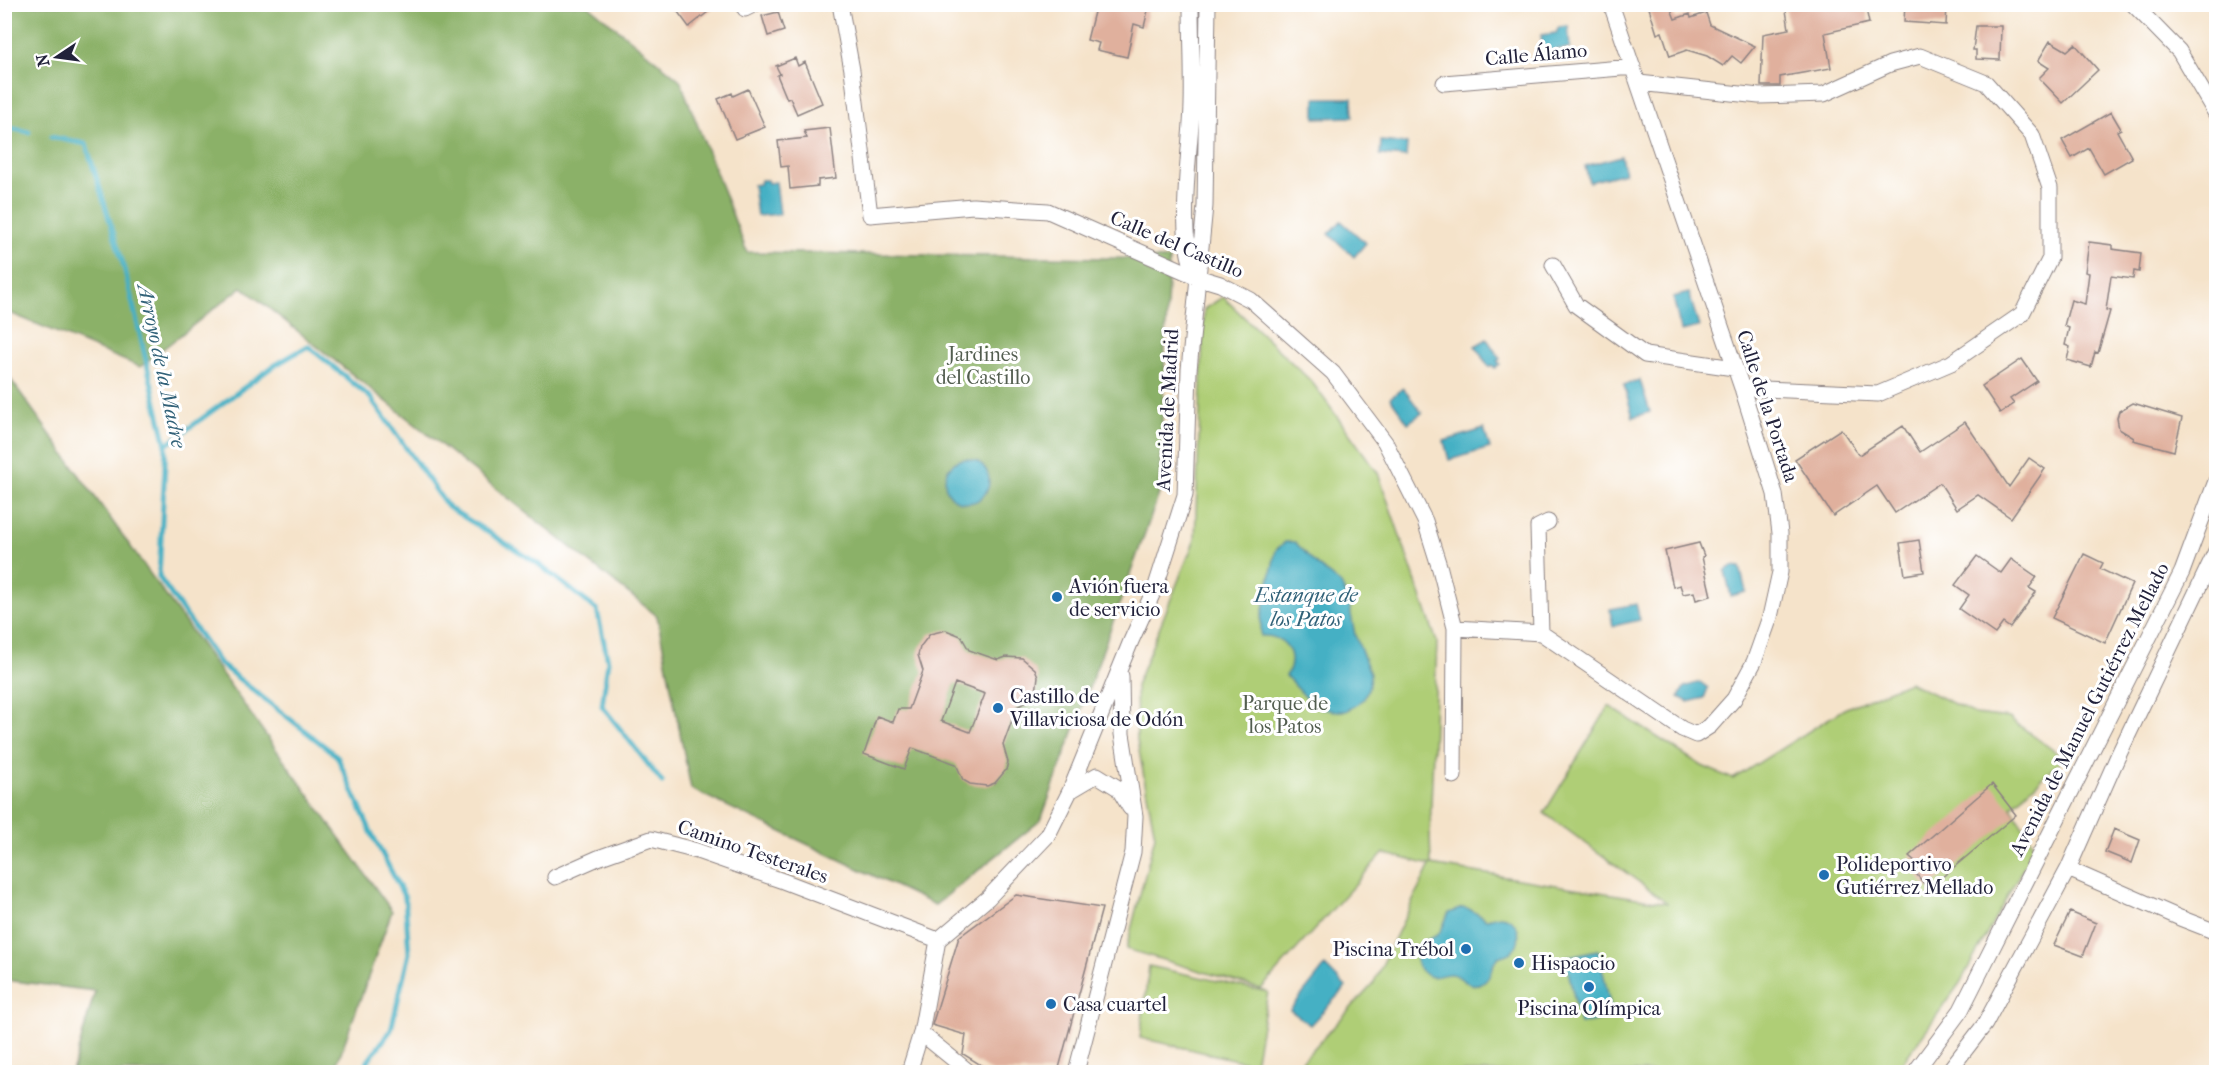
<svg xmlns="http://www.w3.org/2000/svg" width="2221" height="1077" font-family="'IM FELL French Canon',serif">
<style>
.green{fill:#afce76;stroke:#687858;stroke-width:1.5}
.forest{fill:#8bb167;stroke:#566a51;stroke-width:1.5}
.water{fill:#45b0c4;stroke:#346980;stroke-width:1.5}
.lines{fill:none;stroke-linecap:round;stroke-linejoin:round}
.stream{stroke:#45b0c4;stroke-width:5}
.building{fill:#e0b09d;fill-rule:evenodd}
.street-casing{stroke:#8c8282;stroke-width:17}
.street{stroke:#fff;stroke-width:15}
.poi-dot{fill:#1f6fb2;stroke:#fff;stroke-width:2}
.labels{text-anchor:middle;stroke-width:6;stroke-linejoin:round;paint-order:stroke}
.street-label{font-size:20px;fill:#22223b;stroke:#fff}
.park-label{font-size:20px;fill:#535e50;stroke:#fff}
.poi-label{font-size:20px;fill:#22223b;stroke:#fff;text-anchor:start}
.water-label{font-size:21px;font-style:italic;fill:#326279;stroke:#fff}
</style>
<rect width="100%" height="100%" fill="#fff"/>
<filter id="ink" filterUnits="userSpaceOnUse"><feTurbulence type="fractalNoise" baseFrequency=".0167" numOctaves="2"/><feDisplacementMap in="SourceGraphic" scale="12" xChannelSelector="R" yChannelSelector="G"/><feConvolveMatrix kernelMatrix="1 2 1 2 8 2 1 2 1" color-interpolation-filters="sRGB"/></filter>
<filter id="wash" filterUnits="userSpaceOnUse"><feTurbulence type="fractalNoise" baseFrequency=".008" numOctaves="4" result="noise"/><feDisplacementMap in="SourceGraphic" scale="24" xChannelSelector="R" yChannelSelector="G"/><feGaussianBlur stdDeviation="1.35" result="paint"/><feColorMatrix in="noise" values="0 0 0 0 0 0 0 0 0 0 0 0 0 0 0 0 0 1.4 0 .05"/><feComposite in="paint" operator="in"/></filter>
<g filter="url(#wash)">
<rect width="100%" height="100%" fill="#f5e3ca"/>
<path class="green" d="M 1223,297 L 1312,382 L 1378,473 L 1437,642 L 1430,833 L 1431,865 L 1668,903 L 1544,813 L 1609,706 L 1702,766 L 1733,779 L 1844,709 L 1909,682 L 1975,714 L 2009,718 L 2064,758 L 2011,807 L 2035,846 L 1960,983 L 1896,1072 L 1292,1072 L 1373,984 L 1430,865 L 1383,853 L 1261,989 L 1126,949 L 1155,836 L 1137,740 L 1136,686 L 1195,539 L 1204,309 Z
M 1149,966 L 1268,992 L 1255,1064 L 1140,1038 Z"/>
<path class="forest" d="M 4,5 L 588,5 L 680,80 L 747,252 L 1169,259 L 1159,494 L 1101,655 L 1041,820 L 935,905 L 691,789 L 657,616 L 242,287 L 140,367 L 5,311 Z
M 4,370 L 392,911 L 334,1072 L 72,1072 L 95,991 L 5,980 Z"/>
<path class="water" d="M 1568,26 L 1570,48 L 1543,51 L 1541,35 L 1556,33 L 1559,27 Z
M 1315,98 L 1352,98 L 1353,117 L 1315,118 Z
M 1381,141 L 1407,144 L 1406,157 L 1380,155 Z
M 1621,156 L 1625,173 L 1589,182 L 1585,166 Z
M 761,180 L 767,180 L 768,183 L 776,182 L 780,214 L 757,216 L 753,185 L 760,184 Z
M 1341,221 L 1366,243 L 1354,257 L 1329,234 Z
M 1689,293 L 1699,327 L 1681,331 L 1673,297 Z
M 1487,339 L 1500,359 L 1497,361 L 1500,365 L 1495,368 L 1492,365 L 1489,367 L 1475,346 Z
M 1640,380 L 1650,412 L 1633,417 L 1624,385 Z
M 1403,388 L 1422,413 L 1408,423 L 1390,398 Z
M 1484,429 L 1490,448 L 1449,460 L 1444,441 Z
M945 481a22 22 0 1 1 44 0a22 22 0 1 1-44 0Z
M 1285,542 L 1295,542 L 1317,565 L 1341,584 L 1348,599 L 1355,635 L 1370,673 L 1369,686 L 1364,698 L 1355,706 L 1346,711 L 1333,711 L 1314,706 L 1286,676 C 1299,656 1286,634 1261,636 L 1261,619 L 1276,550 Z
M 1732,566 L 1740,567 L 1746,592 L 1731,596 L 1725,571 Z
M 1636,604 L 1640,620 L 1613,626 L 1610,609 Z
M 1700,682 L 1708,688 L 1704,698 L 1688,702 L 1679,697 L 1684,687 Z
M 1462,908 L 1469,909 L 1486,919 C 1491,919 1495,916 1500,916 C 1519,917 1525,941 1511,952 C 1507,955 1502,955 1498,957 C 1490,966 1493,978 1481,983 C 1467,989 1463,976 1451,974 C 1443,973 1437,979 1429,976 C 1415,971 1410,950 1423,942 C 1428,938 1434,939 1439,933 C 1444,927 1445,919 1449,913 Z
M 1598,950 L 1613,1017 L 1580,1024 L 1565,957 Z
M 1325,966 L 1346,987 L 1310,1025 L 1290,1010 Z"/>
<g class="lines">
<path class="stream" d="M 4,127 L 29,132
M 51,137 L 86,144 L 124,267 L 166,445 L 159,577 L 220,664 L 337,756 L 371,832 L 405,898 L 409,953 L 391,1030 L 360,1072
M 166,445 L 272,367 L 308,346 L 370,397 L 448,507 L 537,563 L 597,610 L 608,661 L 602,706 L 662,782"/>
</g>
<g id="blocks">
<path class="building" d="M 672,4 L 718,4 L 689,27 Z
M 1096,4 L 1146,4 L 1144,9 L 1148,10 L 1144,27 L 1134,24 L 1127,57 L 1097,50 L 1099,43 L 1087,40 Z
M 1658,4 L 1669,4 L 1675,19 L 1690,14 L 1691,18 L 1706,13 L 1710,25 L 1755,46 L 1741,63 L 1732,56 L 1723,66 L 1707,56 L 1687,50 L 1670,56 L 1662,32 L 1657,34 L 1649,8 Z
M 1785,4 L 1810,4 L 1810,8 L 1833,4 L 1865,4 L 1869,23 L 1825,33 L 1831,68 L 1780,77 L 1780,86 L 1761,86 L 1763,34 L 1789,29 Z
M 1905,4 L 1947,4 L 1946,25 L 1904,22 Z
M 778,12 L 784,31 L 768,36 L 762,16 Z
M 1976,26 L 2001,26 L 2000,60 L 1976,59 L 1976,50 L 1973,50 Z
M 2050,41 L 2067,51 L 2075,44 L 2098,70 L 2063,103 L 2039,78 L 2049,68 L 2038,61 Z
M 795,58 L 798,66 L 805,62 L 822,103 L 797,114 L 790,98 L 787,99 L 777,75 L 780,74 L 776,66 Z
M 748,89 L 765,127 L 735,139 L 718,99 L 732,93 L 733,96 Z
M 2111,112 L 2121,129 L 2117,131 L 2132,158 L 2104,174 L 2089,148 L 2072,158 L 2062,140 Z
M 830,128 L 836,178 L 818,180 L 818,186 L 790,189 L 788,166 L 781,167 L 778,141 L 807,138 L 804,131 Z
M 2089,242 L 2112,245 L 2112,249 L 2141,253 L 2139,272 L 2134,271 L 2133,279 L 2111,276 L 2106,310 L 2110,311 L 2098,353 L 2095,352 L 2091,367 L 2067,360 L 2070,347 L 2065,345 L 2069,328 L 2064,326 L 2071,300 L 2085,304 L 2089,273 L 2085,272 Z
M 2022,359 L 2037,381 L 2010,399 L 2014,404 L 2000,413 L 1982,386 Z
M 2133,403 L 2182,418 L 2174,451 L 2133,440 L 2134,438 L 2119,429 L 2117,418 L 2119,411 Z
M 1965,422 L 2009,487 L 2029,458 L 2045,469 L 2011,518 L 1978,495 L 1957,509 L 1940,483 L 1895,513 L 1877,486 L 1833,516 L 1795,459 L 1841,429 L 1859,455 L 1903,426 L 1920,452 Z
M 1919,540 L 1924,572 L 1905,575 L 1900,543 Z
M 1699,543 L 1704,556 L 1702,557 L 1711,596 L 1696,600 L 1694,592 L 1683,594 L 1680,585 L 1673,587 L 1665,551 Z
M 2084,554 L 2103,563 L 2100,569 L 2132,584 L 2105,643 L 2052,618 Z
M 1977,556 L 2001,573 L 2011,559 L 2037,577 L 2029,588 L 2036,592 L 2010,628 L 2003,623 L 1995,634 L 1959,609 L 1969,595 L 1955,585 Z
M 946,630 L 961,636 L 969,650 L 998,660 L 1006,657 L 1022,658 L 1035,669 L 1038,676 L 1036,693 L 1031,699 L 1017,707 L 1003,745 L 1008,762 L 1006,770 L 995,783 L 987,786 L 970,784 L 963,780 L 956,764 L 912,748 L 904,769 L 864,754 L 877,716 L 893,722 L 898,709 L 909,709 L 923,671 L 918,655 L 920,647 L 930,634 ZM 955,683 L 985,694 L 970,732 L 941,721 Z
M 1992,784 L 2016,815 L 1928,889 L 1911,867 L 1916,862 L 1909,856 Z
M 2114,829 L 2140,840 L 2132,863 L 2105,852 Z
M 1016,895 L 1102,908 L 1058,1072 L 992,1072 L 963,1054 L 966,1035 L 932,1025 L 959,937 Z
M 2070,912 L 2096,923 L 2083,956 L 2054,945 Z"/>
</g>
</g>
<g filter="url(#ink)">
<use href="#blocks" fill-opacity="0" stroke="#8c8282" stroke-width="1.5"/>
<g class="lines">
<defs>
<path id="street" d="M 840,4 L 852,70 L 870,215 L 973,206 L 1048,211 L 1197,277 L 1220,284 L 1251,300 L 1333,373 L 1385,442 L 1425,521 L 1440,569 L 1455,628 L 1454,776
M 1191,4 C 1191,38 1193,72 1192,105 C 1191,150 1175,240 1197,277
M 2133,4 L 2179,51 L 2216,114
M 745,9 L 755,4
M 1444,83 L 1633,67
M 1639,83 L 1759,96 L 1824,94 L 1890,64 L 1920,56 L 1986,83 L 2032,135 L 2050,188 L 2050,258 L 2022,314 L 1951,363 L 1878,394 L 1742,388
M 1553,265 L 1576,305 L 1645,355 L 1734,368
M 1455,628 L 1541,633 L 1682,729 L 1696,735 L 1710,726 L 1734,699 L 1754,662 L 1770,617 L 1780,572 L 1780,533 L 1775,494 L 1742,388 L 1611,4
M 1541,633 L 1538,527 L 1548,522
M 1070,791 L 1097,775 L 1118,788 L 1130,808
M 2068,869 L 2180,918 L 2216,932
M 555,877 L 598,858 L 651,839 L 697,851 L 783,881 L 938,940
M 938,940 L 988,898 L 1048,835 L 1070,791 L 1131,641 L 1156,586 L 1185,495 L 1189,370 L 1205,206 L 1208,4
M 921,1033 L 969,1072
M 909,1072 L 921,1033 L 938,940
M 1076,1072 L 1133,852 L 1135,816 L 1122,734 L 1121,676
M 1915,1072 L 1961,1010 L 2182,572 L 2216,481
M 1948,1072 L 1985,1024 L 2068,869 L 2118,756 L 2216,551"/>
</defs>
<use href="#street" class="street-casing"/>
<use href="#street" class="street"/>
</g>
</g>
<g class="poi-dot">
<circle cx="1057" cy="597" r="6"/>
<circle cx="998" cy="708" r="6"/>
<circle cx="1824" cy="875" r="6"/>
<circle cx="1466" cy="949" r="6"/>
<circle cx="1519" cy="963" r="6"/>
<circle cx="1589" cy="987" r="6"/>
<circle cx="1051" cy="1004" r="6"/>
</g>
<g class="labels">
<g class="street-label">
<text transform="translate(1536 54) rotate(-5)" y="7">Calle Álamo</text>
<text transform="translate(1177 244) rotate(23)" y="7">Calle del Castillo</text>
<text transform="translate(1768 406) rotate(72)" y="7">Calle de la Portada</text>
<text transform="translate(1167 410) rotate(-87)" y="7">Avenida de Madrid</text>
<text transform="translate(2089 709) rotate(-63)" y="7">Avenida de Manuel Gutiérrez Mellado</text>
<text transform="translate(753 851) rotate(19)" y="7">Camino Testerales</text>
</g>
<g class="park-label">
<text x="983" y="361">Jardines<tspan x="983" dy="23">del Castillo</tspan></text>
<text x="1285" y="710">Parque de<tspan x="1285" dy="23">los Patos</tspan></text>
</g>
<g class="poi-label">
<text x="1069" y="593">Avión fuera<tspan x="1069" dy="23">de servicio</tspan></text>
<text x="1010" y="703">Castillo de<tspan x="1010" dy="23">Villaviciosa de Odón</tspan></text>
<text x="1836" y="871">Polideportivo<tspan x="1836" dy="23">Gutiérrez Mellado</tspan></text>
<text x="1454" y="956" text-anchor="end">Piscina Trébol</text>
<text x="1531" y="970">Hispaocio</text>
<text x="1063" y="1011">Casa cuartel</text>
<text x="1589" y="1015" text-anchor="middle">Piscina Olímpica</text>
</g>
<g class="water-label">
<text transform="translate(162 366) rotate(78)" y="7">Arroyo de la Madre</text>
<text x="1306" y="602">Estanque de<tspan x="1306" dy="24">los Patos</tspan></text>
</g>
</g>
<rect width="2221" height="1077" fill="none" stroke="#fff" stroke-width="24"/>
<g transform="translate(57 57) rotate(257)" stroke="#ffffff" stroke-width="4.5" paint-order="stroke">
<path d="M0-4.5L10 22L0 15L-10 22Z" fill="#22223b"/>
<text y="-9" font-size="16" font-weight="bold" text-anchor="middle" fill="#22223b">N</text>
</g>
</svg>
